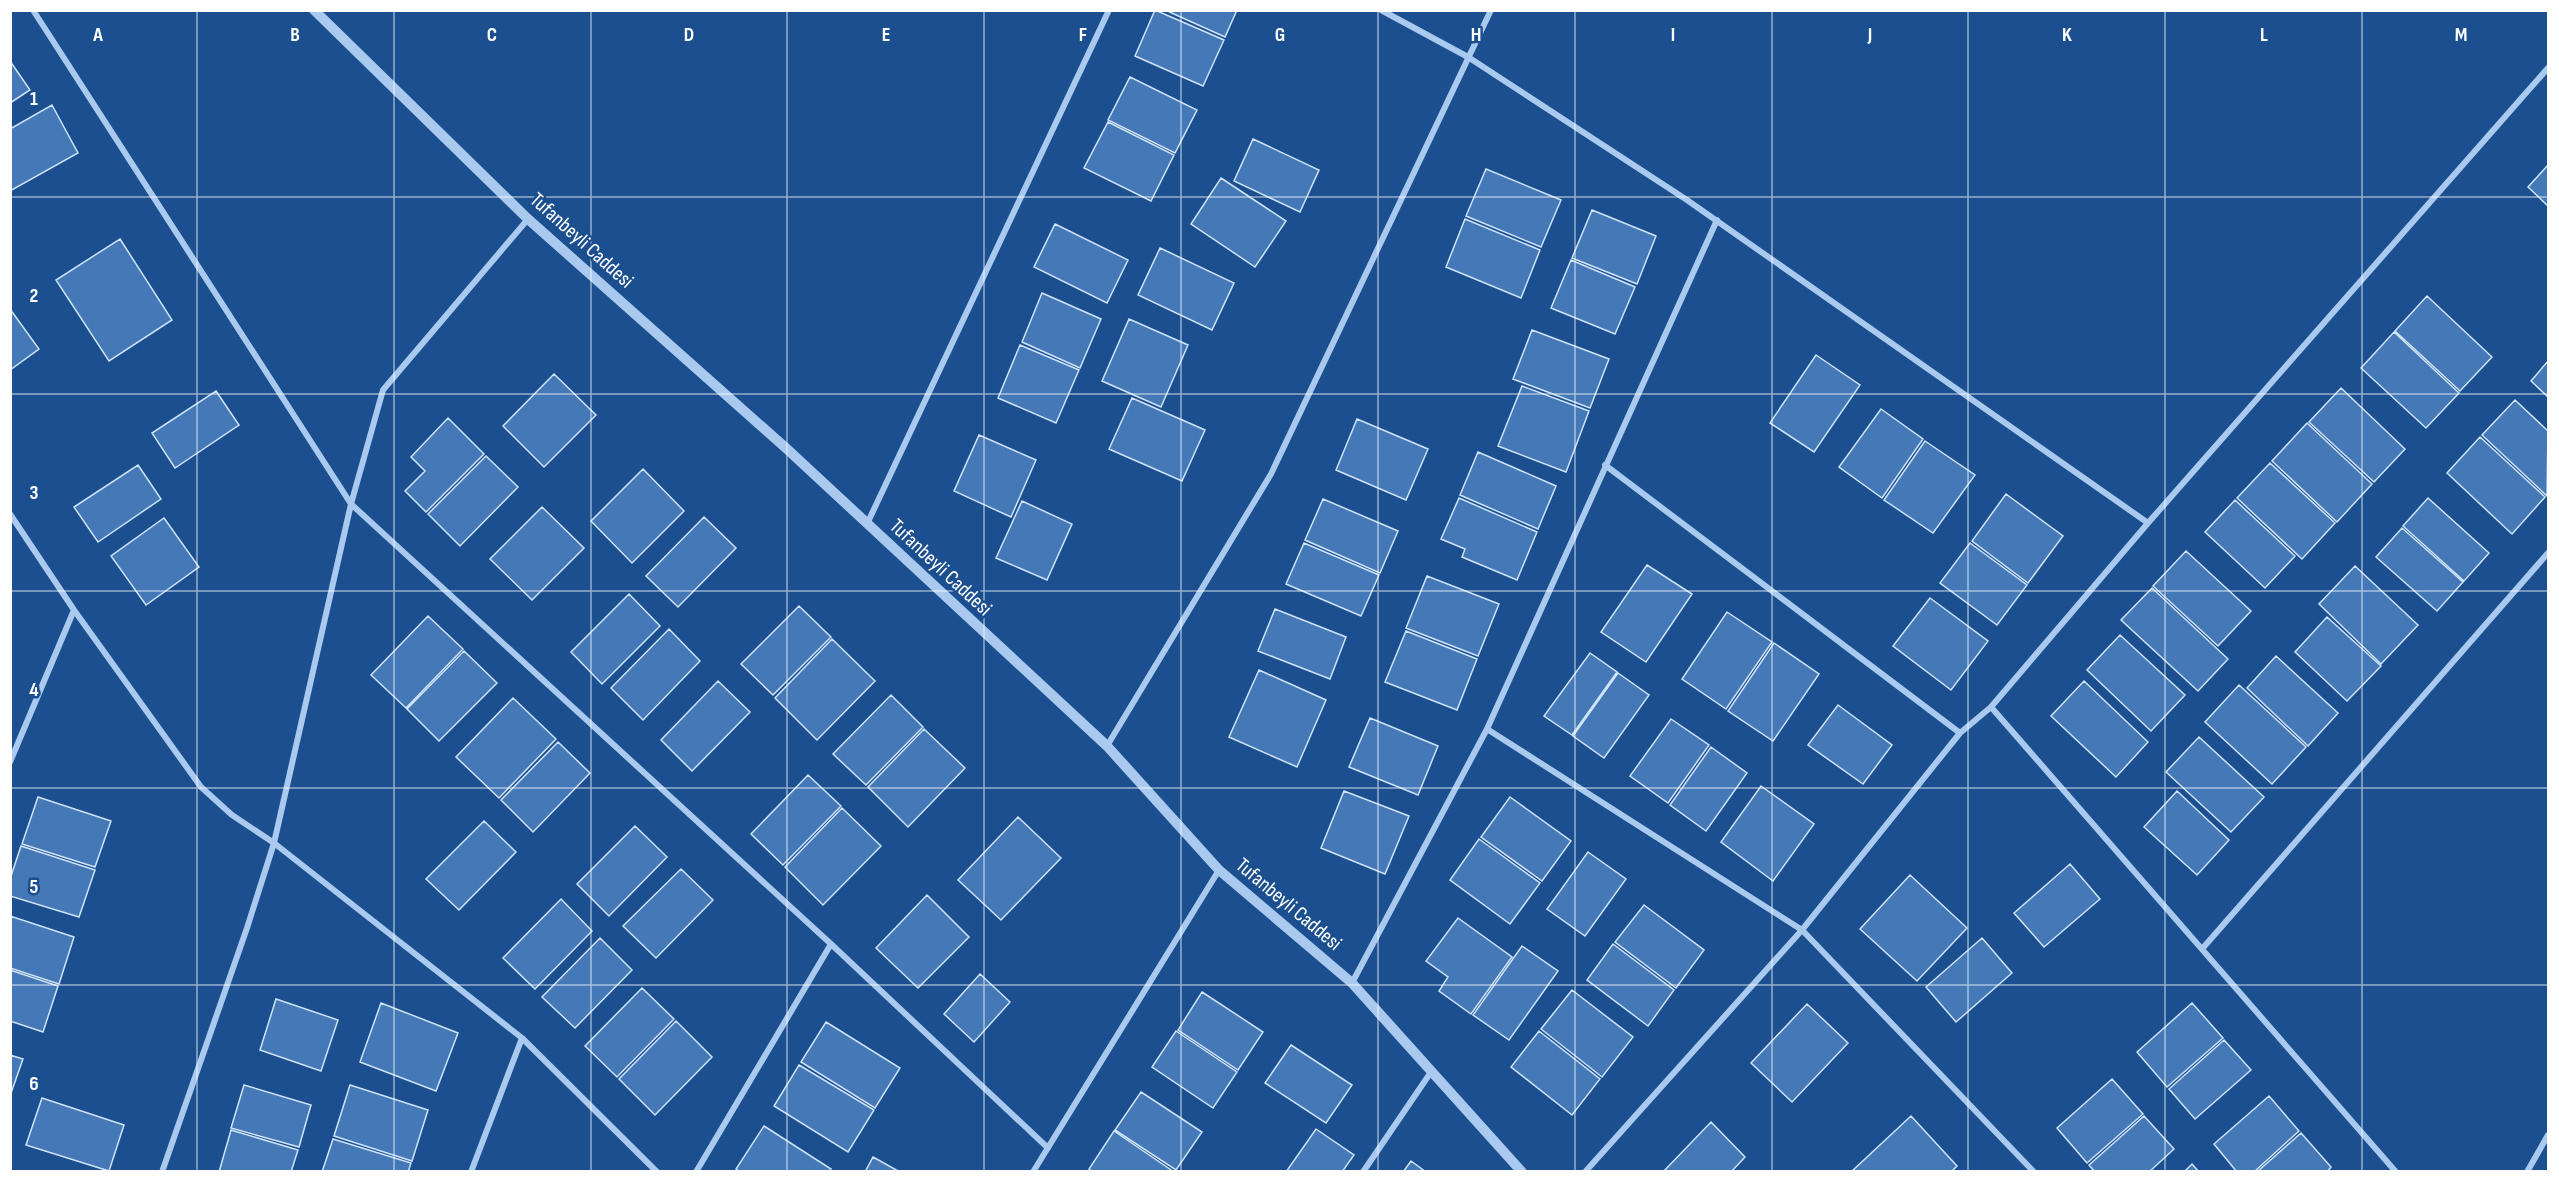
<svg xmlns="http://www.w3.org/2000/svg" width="2559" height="1182" font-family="'Sofia Sans Condensed',sans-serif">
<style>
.building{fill:#4478b7;stroke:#cfe3fa;stroke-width:1.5}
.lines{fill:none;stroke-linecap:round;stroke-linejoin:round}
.minor{stroke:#a9c9ee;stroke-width:6}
.tertiary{stroke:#a9c9ee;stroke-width:10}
.grid{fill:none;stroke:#fff;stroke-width:1.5;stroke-opacity:0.55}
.labels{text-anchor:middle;stroke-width:5;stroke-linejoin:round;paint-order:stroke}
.street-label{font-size:21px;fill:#fff;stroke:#1b4f8f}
.grid-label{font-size:20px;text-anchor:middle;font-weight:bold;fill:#fff;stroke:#1b4f8f;stroke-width:5;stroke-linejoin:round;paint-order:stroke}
</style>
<rect width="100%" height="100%" fill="#1b4f8f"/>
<path class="building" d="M 1155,10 L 1224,40 L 1203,86 L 1135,56 Z
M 1165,10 L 1237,10 L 1225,37 Z
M 10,61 L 30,90 L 10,103 Z
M 1130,77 L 1197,110 L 1175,153 L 1108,120 Z
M 52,105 L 78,153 L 10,191 L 10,129 Z
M 1108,122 L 1174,155 L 1151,201 L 1084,168 Z
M 1253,139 L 1319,170 L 1300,212 L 1234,181 Z
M 2548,165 L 2548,206 L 2528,187 Z
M 1486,169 L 1561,200 L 1541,247 L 1466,216 Z
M 1221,178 L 1286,221 L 1255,267 L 1191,224 Z
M 1592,210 L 1656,236 L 1637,284 L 1572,258 Z
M 1465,219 L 1540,250 L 1521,298 L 1446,267 Z
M 1055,224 L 1128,260 L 1107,303 L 1034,267 Z
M 120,239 L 172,320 L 109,361 L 56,280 Z
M 1160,248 L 1234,283 L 1212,330 L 1138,295 Z
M 1571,260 L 1635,287 L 1615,334 L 1551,308 Z
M 1042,293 L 1101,319 L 1080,368 L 1022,342 Z
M 2427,296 L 2492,357 L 2460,391 L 2395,331 Z
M 10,309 L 39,349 L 10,370 Z
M 1129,319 L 1188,345 L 1161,407 L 1102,381 Z
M 1532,330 L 1609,359 L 1590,408 L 1513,379 Z
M 2394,332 L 2459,393 L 2426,428 L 2361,368 Z
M 1020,345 L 1079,370 L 1056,423 L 998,398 Z
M 1816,355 L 1860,385 L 1814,452 L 1770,423 Z
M 2548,361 L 2548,397 L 2531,381 Z
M 554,374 L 596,415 L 544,467 L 503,426 Z
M 1522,386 L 1589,411 L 1566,472 L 1498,446 Z
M 2341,388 L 2405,449 L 2374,482 L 2309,422 Z
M 216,391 L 239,425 L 175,468 L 152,433 Z
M 1132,398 L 1205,430 L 1182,481 L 1109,449 Z
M 2515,400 L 2548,431 L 2547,496 L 2482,435 Z
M 1881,409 L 1923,439 L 1882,498 L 1839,467 Z
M 448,418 L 484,454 L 426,512 L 405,491 L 425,471 L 411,457 Z
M 1357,419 L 1428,449 L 1406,500 L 1336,470 Z
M 2307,423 L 2372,484 L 2337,522 L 2272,461 Z
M 979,435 L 1036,460 L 1011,517 L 954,491 Z
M 2480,437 L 2545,497 L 2512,534 L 2447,473 Z
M 1925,441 L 1975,475 L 1933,533 L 1884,500 Z
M 1478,452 L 1556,486 L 1538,529 L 1460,495 Z
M 486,456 L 518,487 L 460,546 L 428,514 Z
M 2270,463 L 2335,523 L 2302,559 L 2237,498 Z
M 138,465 L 161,499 L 98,542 L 74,507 Z
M 643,469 L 684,511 L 632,563 L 591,521 Z
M 2006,494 L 2063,536 L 2028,583 L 1972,541 Z
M 1459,498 L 1537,532 L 1517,580 L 1462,557 L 1465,549 L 1441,539 Z
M 2428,498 L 2489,553 L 2464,581 L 2403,526 Z
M 1323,499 L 1398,531 L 1380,573 L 1305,540 Z
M 2235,500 L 2295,556 L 2265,588 L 2205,532 Z
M 1022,501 L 1072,524 L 1047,580 L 996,558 Z
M 542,507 L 584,548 L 532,600 L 490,559 Z
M 704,517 L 736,548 L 678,607 L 646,576 Z
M 164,518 L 199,567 L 146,605 L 111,556 Z
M 2402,528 L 2463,582 L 2437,611 L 2376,557 Z
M 1304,543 L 1379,575 L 1361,616 L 1286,584 Z
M 1970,543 L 2027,585 L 1997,625 L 1940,583 Z
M 2186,551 L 2251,611 L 2218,646 L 2153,586 Z
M 1647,565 L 1692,594 L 1646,662 L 1601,632 Z
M 2355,566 L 2418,625 L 2381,664 L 2319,604 Z
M 1427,576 L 1499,604 L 1478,656 L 1406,628 Z
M 2152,588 L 2228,659 L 2198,691 L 2121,620 Z
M 629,594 L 660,626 L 602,684 L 571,652 Z
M 1930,598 L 1988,641 L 1951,690 L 1893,646 Z
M 799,606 L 831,637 L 773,695 L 741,664 Z
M 1275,609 L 1346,637 L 1330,679 L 1258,651 Z
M 1727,612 L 1772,642 L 1726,709 L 1682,679 Z
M 428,616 L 463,649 L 406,708 L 371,675 Z
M 2327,617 L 2381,666 L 2347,701 L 2295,652 Z
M 669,629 L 700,661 L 643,720 L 611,688 Z
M 1406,631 L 1477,659 L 1457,710 L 1385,682 Z
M 2120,635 L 2185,695 L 2151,731 L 2087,670 Z
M 832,639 L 875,681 L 817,740 L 775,698 Z
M 1774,643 L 1819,674 L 1773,741 L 1728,711 Z
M 464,651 L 497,683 L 439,741 L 407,709 Z
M 1590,653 L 1617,672 L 1572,735 L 1544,716 Z
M 2276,656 L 2338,713 L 2308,746 L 2247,688 Z
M 1259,670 L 1326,700 L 1297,767 L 1229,737 Z
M 1618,673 L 1649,695 L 1604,758 L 1573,736 Z
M 718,681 L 750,712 L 692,771 L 661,740 Z
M 2084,681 L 2148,742 L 2116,777 L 2051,716 Z
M 2239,685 L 2306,747 L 2272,784 L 2205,722 Z
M 891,695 L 923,727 L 866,785 L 833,754 Z
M 513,698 L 556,739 L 499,798 L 456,757 Z
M 1838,705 L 1892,745 L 1863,784 L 1808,745 Z
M 1370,718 L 1438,746 L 1418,795 L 1349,767 Z
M 1671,719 L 1709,745 L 1668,803 L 1630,776 Z
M 924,729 L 965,768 L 908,827 L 868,787 Z
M 2199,737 L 2264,797 L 2231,832 L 2166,772 Z
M 558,742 L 590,773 L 533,832 L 501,800 Z
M 1711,747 L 1747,773 L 1706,831 L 1670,805 Z
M 808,775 L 841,806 L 783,865 L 751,834 Z
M 1761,786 L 1814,824 L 1773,881 L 1721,842 Z
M 1344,791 L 1409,816 L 1385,874 L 1321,848 Z
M 2177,791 L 2229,840 L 2197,875 L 2144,827 Z
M 38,797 L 111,821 L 95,867 L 22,844 Z
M 1510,797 L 1571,841 L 1542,881 L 1481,837 Z
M 842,808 L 881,846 L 823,905 L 785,867 Z
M 1018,817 L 1061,858 L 1001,920 L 958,880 Z
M 484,821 L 516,852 L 459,910 L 426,879 Z
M 635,826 L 667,857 L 609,916 L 577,884 Z
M 1479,839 L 1540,883 L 1510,924 L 1450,880 Z
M 21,846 L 95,870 L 79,917 L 10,896 L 10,879 Z
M 1588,852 L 1626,879 L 1585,936 L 1547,909 Z
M 2070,864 L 2100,899 L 2044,947 L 2014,913 Z
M 681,869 L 713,900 L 656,958 L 623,926 Z
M 1910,875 L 1967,928 L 1917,981 L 1860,929 Z
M 927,895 L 969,937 L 918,988 L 876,948 Z
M 561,899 L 592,931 L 535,989 L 503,958 Z
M 1644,905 L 1704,950 L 1676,988 L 1615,942 Z
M 10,916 L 74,937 L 59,984 L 10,968 Z
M 1458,918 L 1512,957 L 1471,1014 L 1439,991 L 1448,977 L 1426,961 Z
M 600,938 L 632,970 L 575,1028 L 542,997 Z
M 1982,938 L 2012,973 L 1956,1022 L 1926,987 Z
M 1613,944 L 1674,990 L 1648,1026 L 1587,980 Z
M 1522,946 L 1558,971 L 1509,1040 L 1473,1015 Z
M 10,970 L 58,986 L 43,1032 L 10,1021 Z
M 980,974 L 1010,1002 L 974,1042 L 944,1014 Z
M 642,988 L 674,1019 L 617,1077 L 585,1046 Z
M 1572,990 L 1633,1037 L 1602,1077 L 1541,1029 Z
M 1202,992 L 1263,1032 L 1238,1070 L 1178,1030 Z
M 276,999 L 338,1020 L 321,1071 L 260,1050 Z
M 381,1003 L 458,1033 L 436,1091 L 360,1062 Z
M 2192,1003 L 2223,1038 L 2167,1087 L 2137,1052 Z
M 1807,1004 L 1848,1043 L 1792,1102 L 1751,1063 Z
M 676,1021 L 712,1057 L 655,1115 L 619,1079 Z
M 826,1022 L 900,1068 L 875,1108 L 801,1062 Z
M 1176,1031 L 1237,1072 L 1213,1108 L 1152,1067 Z
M 1539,1031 L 1600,1079 L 1572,1115 L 1511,1067 Z
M 2224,1040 L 2251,1070 L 2195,1119 L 2169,1089 Z
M 1291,1045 L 1352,1085 L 1326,1123 L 1265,1083 Z
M 10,1055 L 23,1059 L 10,1096 Z
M 799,1065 L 874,1110 L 848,1152 L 774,1106 Z
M 2112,1079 L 2143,1114 L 2087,1163 L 2057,1128 Z
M 244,1085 L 311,1105 L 299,1147 L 231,1128 Z
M 350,1085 L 428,1110 L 412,1161 L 334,1136 Z
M 1141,1092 L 1202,1132 L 1176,1170 L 1115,1130 Z
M 2269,1096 L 2299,1131 L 2254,1172 L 2237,1172 L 2214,1144 Z
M 42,1098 L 124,1125 L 109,1171 L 26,1145 Z
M 1911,1116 L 1957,1166 L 1951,1172 L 1851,1172 Z
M 2144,1116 L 2174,1149 L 2149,1172 L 2095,1172 L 2089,1165 Z
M 1711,1122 L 1745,1157 L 1731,1172 L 1663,1172 Z
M 764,1126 L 831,1169 L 829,1172 L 740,1172 L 736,1169 Z
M 1316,1129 L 1354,1155 L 1342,1172 L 1286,1172 Z
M 231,1130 L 298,1150 L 291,1172 L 219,1172 Z
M 1114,1131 L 1174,1172 L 1093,1172 L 1089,1169 Z
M 2301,1133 L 2331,1167 L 2327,1172 L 2257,1172 Z
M 333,1139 L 411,1163 L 408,1172 L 322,1172 Z
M 873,1157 L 900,1172 L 865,1172 Z
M 1411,1161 L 1426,1172 L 1403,1172 Z
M 2192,1164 L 2199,1172 L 2184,1172 Z"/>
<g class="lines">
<path class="minor" d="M 33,10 L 351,504 L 831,944 L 1048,1148
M 1381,10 L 1468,57 L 1687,200 L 2148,523
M 1605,465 L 1960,733
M 10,514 L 74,610 L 10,762
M 867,524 L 1109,10
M 74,610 L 201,787 L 232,815 L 274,843 L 522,1038 L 657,1172
M 1991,707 L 2396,1172
M 1487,729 L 1802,930 L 2034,1172
M 1107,746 L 1271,474 L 1491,10
M 2202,949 L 2548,553
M 1352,983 L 1487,729 L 1717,220
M 162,1172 L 247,928 L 274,843 L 351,504 L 383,390 L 528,219
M 471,1172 L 522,1038
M 696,1172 L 831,944
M 1033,1172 L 1219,870
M 1363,1172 L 1431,1072
M 1585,1172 L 1802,930 L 1960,733 L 1991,707 L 2148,523 L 2548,68
M 2527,1172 L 2548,1135"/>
<path class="tertiary" d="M 314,10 L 528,219 L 787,449 L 1107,746 L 1219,870 L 1352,983 L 1522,1172"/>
</g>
<path class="grid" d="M 197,10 L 197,1172M 394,10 L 394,1172M 591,10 L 591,1172M 787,10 L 787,1172M 984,10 L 984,1172M 1181,10 L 1181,1172M 1378,10 L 1378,1172M 1575,10 L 1575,1172M 1772,10 L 1772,1172M 1968,10 L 1968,1172M 2165,10 L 2165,1172M 2362,10 L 2362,1172M 10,197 L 2548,197M 10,394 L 2548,394M 10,591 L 2548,591M 10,788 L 2548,788M 10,985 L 2548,985"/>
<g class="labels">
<g class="street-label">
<text transform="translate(582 240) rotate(42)" y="7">Tufanbeyli Caddesi</text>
<text transform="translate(941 567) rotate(43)" y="7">Tufanbeyli Caddesi</text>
<text transform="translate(1289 904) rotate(40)" y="7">Tufanbeyli Caddesi</text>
</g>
</g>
<g class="grid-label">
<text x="98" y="41">A</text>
<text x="295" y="41">B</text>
<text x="492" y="41">C</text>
<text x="689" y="41">D</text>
<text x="886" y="41">E</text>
<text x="1083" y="41">F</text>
<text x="1280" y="41">G</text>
<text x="1476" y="41">H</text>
<text x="1673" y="41">I</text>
<text x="1870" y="41">J</text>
<text x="2067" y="41">K</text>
<text x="2264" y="41">L</text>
<text x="2461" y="41">M</text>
<text x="34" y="105">1</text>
<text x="34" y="302">2</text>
<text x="34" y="499">3</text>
<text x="34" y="696">4</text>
<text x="34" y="893">5</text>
<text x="34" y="1090">6</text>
</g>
<rect width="2559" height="1182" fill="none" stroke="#ffffff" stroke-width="24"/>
</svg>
